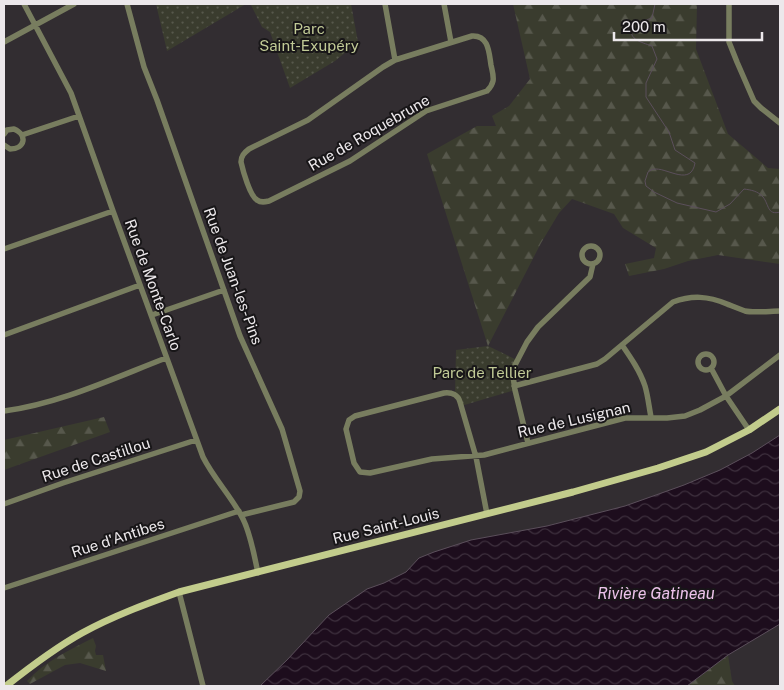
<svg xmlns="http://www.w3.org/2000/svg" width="784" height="690" font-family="'Public Sans',sans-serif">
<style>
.forest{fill:url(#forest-firs)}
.park{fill:url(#park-dots)}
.water{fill:url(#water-waves);stroke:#5b4f5b}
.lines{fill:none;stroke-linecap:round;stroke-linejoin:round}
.stream{stroke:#5b4f5b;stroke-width:1}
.minor{stroke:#787d5f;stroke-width:5.5}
.major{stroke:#c2cc8c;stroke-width:7}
.labels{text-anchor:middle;stroke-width:4;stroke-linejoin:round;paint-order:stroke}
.park-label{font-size:15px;fill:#c1ca96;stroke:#181618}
.street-label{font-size:15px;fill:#ece8eb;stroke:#181618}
.water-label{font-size:16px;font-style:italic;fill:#ecc2ea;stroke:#181618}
</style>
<defs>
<pattern id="forest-firs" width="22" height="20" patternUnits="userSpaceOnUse" patternTransform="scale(1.25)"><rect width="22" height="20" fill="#3a3c2e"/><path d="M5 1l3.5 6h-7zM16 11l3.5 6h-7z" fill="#57584c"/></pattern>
<pattern id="park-dots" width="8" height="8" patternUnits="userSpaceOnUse" patternTransform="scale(1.25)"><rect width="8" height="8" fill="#3a3c2e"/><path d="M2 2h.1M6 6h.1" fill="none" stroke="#57584c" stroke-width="1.8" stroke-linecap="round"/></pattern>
<pattern id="water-waves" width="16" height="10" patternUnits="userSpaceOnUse" patternTransform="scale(1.25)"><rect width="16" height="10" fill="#1d0d1d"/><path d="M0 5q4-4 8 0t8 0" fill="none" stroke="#3e303e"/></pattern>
</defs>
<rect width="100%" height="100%" fill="#322d31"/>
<path class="forest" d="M 513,4 L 697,4 L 696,49 L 728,134 L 768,168 L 780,169 L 780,264 L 718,255 L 688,261 L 664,269 L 629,276 L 625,264 L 654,258 L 656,248 L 623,228 L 614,214 L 572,199 L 559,213 L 541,243 L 488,346 L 427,154 L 477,126 L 496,126 L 492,116 L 509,106 L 530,79 Z
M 104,417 L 110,432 L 4,470 L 4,440 Z
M 93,638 L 96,646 L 95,651 L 96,655 L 103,655 L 106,671 L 80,663 L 65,665 L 30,684 L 27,681 C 44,662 71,649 93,638 Z
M 728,655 L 732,681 L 735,686 L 687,686 Z"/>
<path class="park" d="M 156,4 L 351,4 L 358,42 L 335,61 L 290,88 L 270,32 L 262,27 L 251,5 L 246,4 L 167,51 Z
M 488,346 L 517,360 L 515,365 L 515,390 L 461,406 L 455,395 L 456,350 Z"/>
<path class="water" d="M 780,435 L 780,624 L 728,655 L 687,686 L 260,686 L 287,660 L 329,615 L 367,589 L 384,583 L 406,572 L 419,558 L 434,552 L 471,540 L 547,526 L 625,506 L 684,485 L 720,470 L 752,453 Z"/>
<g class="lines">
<path class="stream" d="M 655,4 L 652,18 L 634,24 C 625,39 641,42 652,46 L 657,59 L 646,83 L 646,97 L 669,132 L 675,150 L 695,163 C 691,186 669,169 656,169 C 652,169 651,170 648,172 L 645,181 L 646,186 L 654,192 L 677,203 L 716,212 L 730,204 L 744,189 C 751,190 758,191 763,197 C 769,204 767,216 780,212"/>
<path class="minor" d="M 24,4 L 71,93 L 113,211 L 203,457 C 214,479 232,497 243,519 C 251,535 254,555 258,573
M 127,4 L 144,67 L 157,100 L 240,336 L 282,429 L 300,491 L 299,497 L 294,502 L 241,515
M 385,4 L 395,60
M 444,4 L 451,42
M 729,4 L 729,42 L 737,62 L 754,101 L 761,108 L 780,123
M 472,36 C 489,35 489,53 491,65 C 492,70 494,76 493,81 C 492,86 490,88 487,91 L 426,111 L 350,161 L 269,201 C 265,202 261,203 257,200 C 250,196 243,171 241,162 C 241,156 244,153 249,149 L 308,120 L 383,67 L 395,60 Z
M 4,42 L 74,4
M 4,134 L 7,130 L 14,129 C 28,135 25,149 10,149 L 4,145
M 22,135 L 79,116
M582 255a9 9 0 1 1 18 0a9 9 0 1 1-18 0Z
M 4,249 L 113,211
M 152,315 L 224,290
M 4,335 L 140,285
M 622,345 C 631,358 640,371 645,386 C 648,396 649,407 651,417
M698 362a8 8 0 1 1 16 0a8 8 0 1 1-16 0Z
M 711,368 L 726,396 L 749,430
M 514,386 L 597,364 L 605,359 L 673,302 C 692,295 708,296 727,304 C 732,306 739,309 745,311 C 754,313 771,311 780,311
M 4,411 C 59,404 114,378 166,358
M 528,443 L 515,390 L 513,376 L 515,365 L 527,342 L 538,327 L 590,277 L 593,264
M 4,504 L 63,483 L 196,440
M 487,514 L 476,457 L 460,402 C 458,395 452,392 444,393 L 355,416 L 349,420 L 346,429 L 354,463 L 360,472 L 370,473 L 432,459 L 484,455 L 625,418 L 667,418 L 685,416 L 700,410 L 726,396 L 780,355
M 4,588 L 239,511
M 179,592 L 203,686"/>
<path class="major" d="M 6,686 C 30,667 55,648 82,633 C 113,616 146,604 179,592 L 573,492 L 658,468 L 706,452 L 749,430 L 780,409"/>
</g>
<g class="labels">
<g class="park-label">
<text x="309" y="34">Parc<tspan x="309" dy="17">Saint-Exupéry</tspan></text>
<text x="482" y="378">Parc de Tellier</text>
</g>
<g class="street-label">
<text transform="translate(369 133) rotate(-30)" y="5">Rue de Roquebrune</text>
<text transform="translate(233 276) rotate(70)" y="5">Rue de Juan-les-Pins</text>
<text transform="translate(153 285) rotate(70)" y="5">Rue de Monte-Carlo</text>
<text transform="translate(574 420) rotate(-13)" y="5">Rue de Lusignan</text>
<text transform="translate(96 460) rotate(-18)" y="5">Rue de Castillou</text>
<text transform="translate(386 526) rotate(-14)" y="5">Rue Saint-Louis</text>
<text transform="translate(118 538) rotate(-18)" y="5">Rue d'Antibes</text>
</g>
<g class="water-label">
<text x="656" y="599">Rivière Gatineau</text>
</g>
</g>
<rect width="784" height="690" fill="none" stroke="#ece8eb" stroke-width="10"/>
<path d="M614 32v8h148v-8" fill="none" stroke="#ece8eb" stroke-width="2.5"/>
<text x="622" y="32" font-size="15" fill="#ece8eb" stroke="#181618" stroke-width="4" paint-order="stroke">200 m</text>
</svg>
